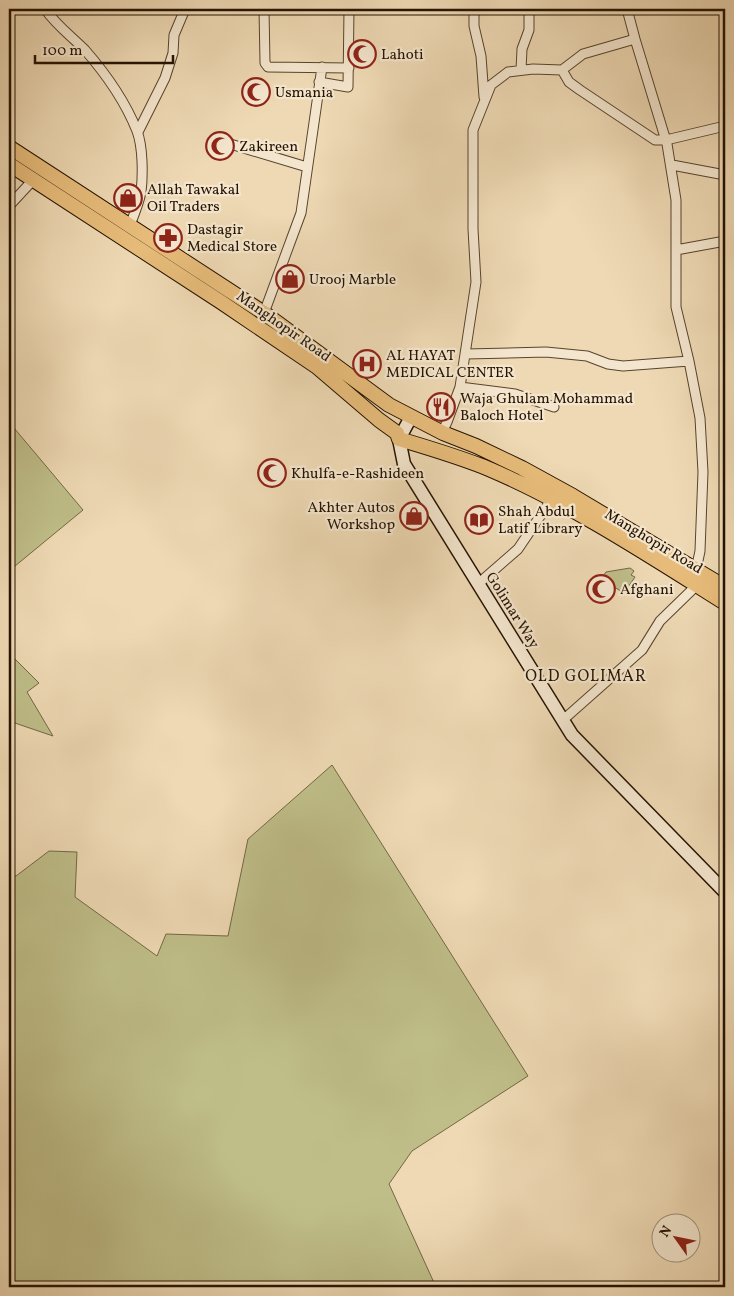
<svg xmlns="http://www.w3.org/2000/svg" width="734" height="1296" font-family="Vollkorn,serif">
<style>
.green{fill:#bfbe89;stroke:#726844}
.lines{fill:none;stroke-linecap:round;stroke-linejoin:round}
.minor-casing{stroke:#57442d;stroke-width:11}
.secondary-casing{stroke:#251300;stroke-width:15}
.primary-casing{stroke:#251300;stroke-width:16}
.minor{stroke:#f4e6ce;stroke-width:9}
.secondary{stroke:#f4e6ce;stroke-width:12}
.primary{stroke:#e7bc7a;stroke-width:14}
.labels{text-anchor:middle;stroke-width:4.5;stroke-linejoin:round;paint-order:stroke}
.poi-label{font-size:15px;fill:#251300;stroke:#f4e6ce;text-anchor:start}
.street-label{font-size:15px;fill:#251300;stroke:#f4e6ce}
.neighbourhood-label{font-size:16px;letter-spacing:1px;fill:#251300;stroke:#f4e6ce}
</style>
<rect width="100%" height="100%" fill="#eed9b4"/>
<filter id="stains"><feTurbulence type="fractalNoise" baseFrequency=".004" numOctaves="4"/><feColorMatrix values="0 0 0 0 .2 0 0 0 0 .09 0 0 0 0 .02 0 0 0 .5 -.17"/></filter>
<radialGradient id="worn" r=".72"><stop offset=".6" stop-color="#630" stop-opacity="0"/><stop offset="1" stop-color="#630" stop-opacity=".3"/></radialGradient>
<path class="green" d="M 9,422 L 83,510 L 9,571 Z
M 630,568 L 634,571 L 631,575 L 635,577 L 624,593 L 601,579 L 606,572 Z
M 9,653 L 39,683 L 27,692 L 53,736 L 9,721 Z
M 332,765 L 528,1076 L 412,1151 L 389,1184 L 436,1287 L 9,1287 L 9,877 L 16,876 L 49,851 L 77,852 L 75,897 L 157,956 L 166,934 L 228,936 L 248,839 Z"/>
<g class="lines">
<defs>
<path id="minor" d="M 45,9 C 56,25 71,36 85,50 C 106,74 125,101 137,131 C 143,147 143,175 141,192 C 139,203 134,215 130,225
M 264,9 L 265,63 L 268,67 L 349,68
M 474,9 L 474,26 L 481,56 L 484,97
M 627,9 L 635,39 L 667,144 L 676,200 L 676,307 L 689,361 L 700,418 L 703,472 L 700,551 L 696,570
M 521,70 L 522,49 L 529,30 L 529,9
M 562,70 L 583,54 L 635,39
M 319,82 L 348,87 L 349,9
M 138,132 L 165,78 L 173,53 L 174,35 L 185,9
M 227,143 L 307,167
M 672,165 L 725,175
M 9,206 L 33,180
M 676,250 L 725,241
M 264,313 L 301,213 L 322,67
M 466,354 L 546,352 L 587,356 L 608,364 L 623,366 L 689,361
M 460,387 L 515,394 L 554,407
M 442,433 L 447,422 L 460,387 L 476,282 L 473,229 L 473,130 L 491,85 L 508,72 L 533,69 L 562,70 L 569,82 L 580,90 L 655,140 L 666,140 L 725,126
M 478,584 L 518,549 L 551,500
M 563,720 L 642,650 L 660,621 L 697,585"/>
<path id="secondary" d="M 411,417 L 399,439 L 404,464 L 572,735 L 725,892"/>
<path id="primary" d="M 9,147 L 264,313 L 389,405 L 443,433 L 476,446 L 522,468 L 573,496 L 725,587
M 9,164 L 221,302 L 317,367 L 379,420 L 397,433 L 399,439 C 429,448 460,457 489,469 C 571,504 650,556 725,603"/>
</defs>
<use href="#minor" class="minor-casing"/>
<use href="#secondary" class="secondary-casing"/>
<use href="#primary" class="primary-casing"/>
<use href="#minor" class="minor"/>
<use href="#secondary" class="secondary"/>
<use href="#primary" class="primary"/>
</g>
<defs>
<symbol id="mosque-ring" viewBox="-11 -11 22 22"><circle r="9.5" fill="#f4e6ce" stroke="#8f2418" stroke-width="1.5"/><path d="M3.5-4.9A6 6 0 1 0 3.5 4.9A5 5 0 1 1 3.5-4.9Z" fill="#8f2418"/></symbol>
<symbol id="shop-ring" viewBox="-11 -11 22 22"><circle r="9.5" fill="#f4e6ce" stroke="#8f2418" stroke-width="1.5"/><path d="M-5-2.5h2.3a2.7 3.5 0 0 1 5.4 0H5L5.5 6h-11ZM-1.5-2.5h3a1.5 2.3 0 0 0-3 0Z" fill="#8f2418"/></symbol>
<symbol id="pharmacy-ring" viewBox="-11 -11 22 22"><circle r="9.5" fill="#f4e6ce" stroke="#8f2418" stroke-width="1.5"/><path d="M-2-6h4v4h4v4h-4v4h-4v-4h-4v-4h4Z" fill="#8f2418"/></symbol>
<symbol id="hospital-ring" viewBox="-11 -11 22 22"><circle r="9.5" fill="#f4e6ce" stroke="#8f2418" stroke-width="1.5"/><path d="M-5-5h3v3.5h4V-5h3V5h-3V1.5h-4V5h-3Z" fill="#8f2418"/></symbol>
<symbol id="restaurant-ring" viewBox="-11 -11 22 22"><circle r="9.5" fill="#f4e6ce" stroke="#8f2418" stroke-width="1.5"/><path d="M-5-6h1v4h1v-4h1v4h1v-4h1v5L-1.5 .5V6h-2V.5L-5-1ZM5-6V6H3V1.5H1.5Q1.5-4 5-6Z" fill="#8f2418"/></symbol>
<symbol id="library-ring" viewBox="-11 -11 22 22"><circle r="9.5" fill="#f4e6ce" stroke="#8f2418" stroke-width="1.5"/><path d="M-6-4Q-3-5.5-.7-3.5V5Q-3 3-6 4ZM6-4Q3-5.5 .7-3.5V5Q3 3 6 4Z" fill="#8f2418"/></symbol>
</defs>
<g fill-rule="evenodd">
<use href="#mosque-ring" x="346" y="38" width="32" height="32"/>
<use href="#mosque-ring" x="240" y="76" width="32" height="32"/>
<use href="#mosque-ring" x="204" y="130" width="32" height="32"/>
<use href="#shop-ring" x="112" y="182" width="32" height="32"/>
<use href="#pharmacy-ring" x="152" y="222" width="32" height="32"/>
<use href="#shop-ring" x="274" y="263" width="32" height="32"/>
<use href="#hospital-ring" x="351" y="348" width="32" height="32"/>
<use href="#restaurant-ring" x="425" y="391" width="32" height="32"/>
<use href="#mosque-ring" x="256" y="457" width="32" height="32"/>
<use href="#shop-ring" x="398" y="500" width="32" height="32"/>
<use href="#library-ring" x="463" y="504" width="32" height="32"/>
<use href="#mosque-ring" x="585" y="573" width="32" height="32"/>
</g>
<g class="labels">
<g class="poi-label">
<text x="381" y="59">Lahoti</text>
<text x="275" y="97">Usmania</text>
<text x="239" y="151">Zakireen</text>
<text x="147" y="194">Allah Tawakal<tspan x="147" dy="17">Oil Traders</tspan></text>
<text x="187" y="234">Dastagir<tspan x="187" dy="17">Medical Store</tspan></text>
<text x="309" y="284">Urooj Marble</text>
<text x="386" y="360">AL HAYAT<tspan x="386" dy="17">MEDICAL CENTER</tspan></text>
<text x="460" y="403">Waja Ghulam Mohammad<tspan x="460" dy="17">Baloch Hotel</tspan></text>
<text x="291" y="478">Khulfa-e-Rashideen</text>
<text x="395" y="512" text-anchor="end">Akhter Autos<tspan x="395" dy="17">Workshop</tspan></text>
<text x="498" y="516">Shah Abdul<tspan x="498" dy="17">Latif Library</tspan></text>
<text x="620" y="594">Afghani</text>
</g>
<g class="street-label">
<text transform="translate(284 326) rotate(35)" y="5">Manghopir Road</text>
<text transform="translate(654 541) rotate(31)" y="5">Manghopir Road</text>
<text transform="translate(513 610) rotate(58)" y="5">Golimar Way</text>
</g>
<g class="neighbourhood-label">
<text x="586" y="681">OLD GOLIMAR</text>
</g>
</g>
<rect width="734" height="1296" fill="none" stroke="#eed9b4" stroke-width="30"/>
<rect x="10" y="10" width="714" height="1276" fill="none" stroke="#251300" stroke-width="2.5"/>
<rect x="15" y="15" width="704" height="1266" fill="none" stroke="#251300"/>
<g transform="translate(676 1238) rotate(303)"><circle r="24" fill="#f4e6ce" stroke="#a1927c"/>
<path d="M0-4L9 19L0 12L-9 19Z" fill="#8f2418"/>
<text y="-8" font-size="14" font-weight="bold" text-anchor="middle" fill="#251300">N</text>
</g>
<path d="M35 55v8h138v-8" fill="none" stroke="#251300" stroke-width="2.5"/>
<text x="42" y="55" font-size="15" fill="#251300" stroke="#f4e6ce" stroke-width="4" paint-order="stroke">100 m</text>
<rect width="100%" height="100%" filter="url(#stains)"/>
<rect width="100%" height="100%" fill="url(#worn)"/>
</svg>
